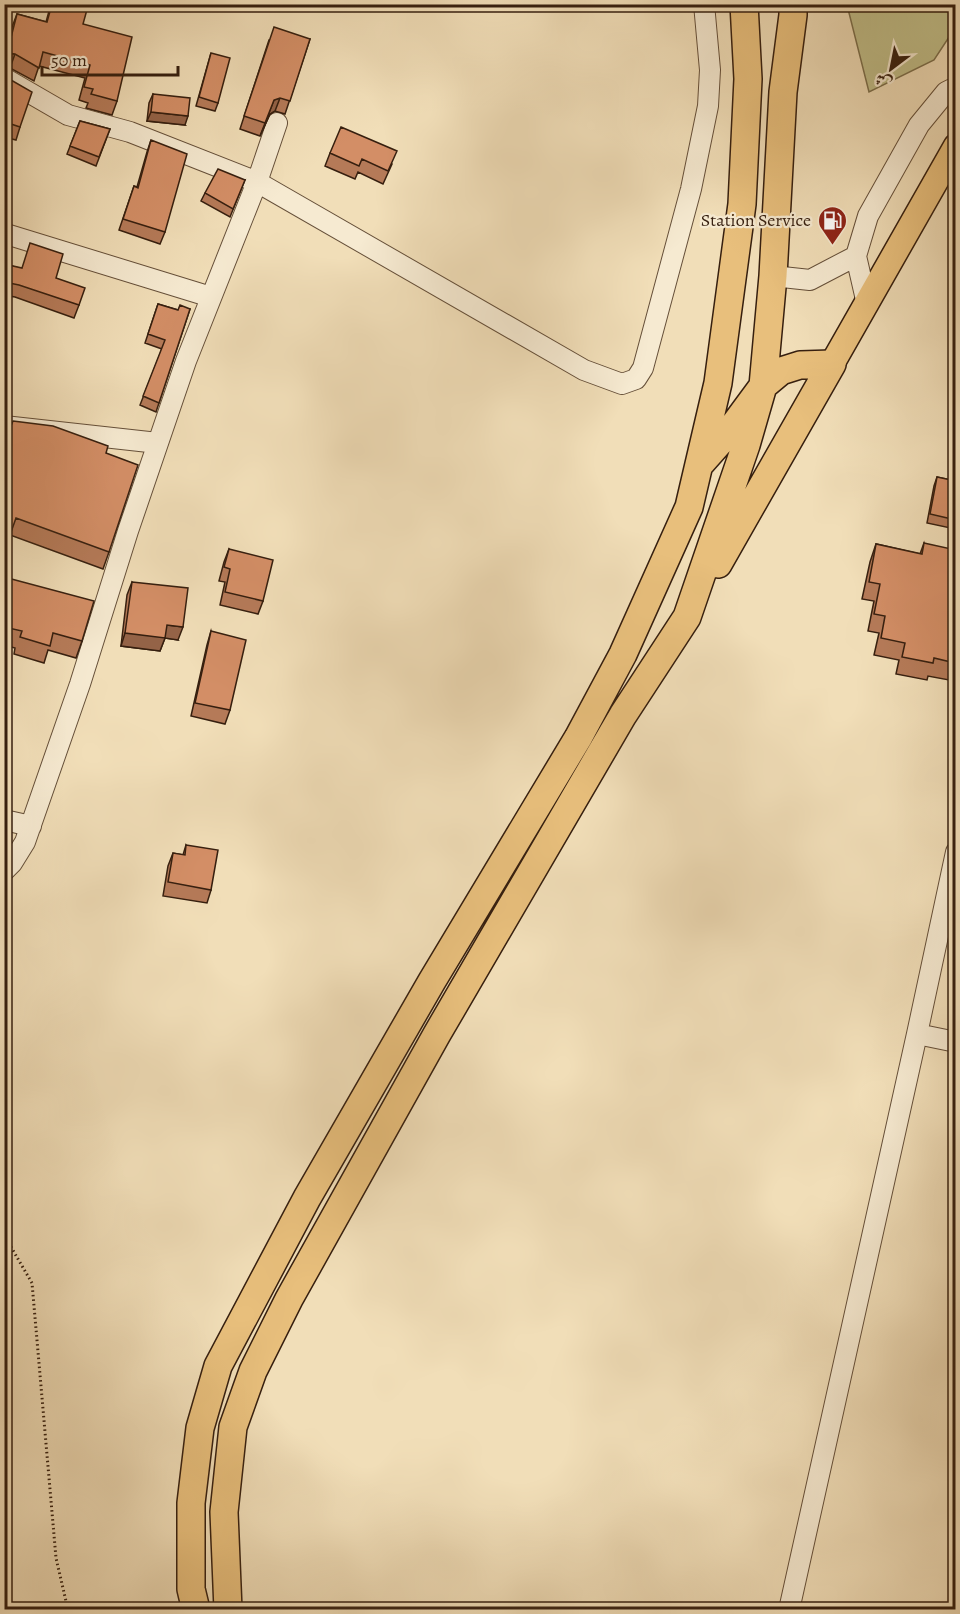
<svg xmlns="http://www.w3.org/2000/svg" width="960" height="1614" font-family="Alegreya,Amiri,serif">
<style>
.green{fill:#c1bf8a;stroke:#7c6f4c;stroke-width:1.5}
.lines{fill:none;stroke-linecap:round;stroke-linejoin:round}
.minor-casing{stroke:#654f39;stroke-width:22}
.major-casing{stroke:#361f0f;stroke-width:27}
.highway-casing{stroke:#361f0f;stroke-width:30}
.path{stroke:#361f0f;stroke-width:3;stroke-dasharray:1.5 3;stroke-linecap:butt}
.minor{stroke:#f6ead1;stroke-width:20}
.major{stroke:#e8bf7c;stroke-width:24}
.highway{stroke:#e8bf7c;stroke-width:27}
.wall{fill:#b57a58;stroke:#361f0f;stroke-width:1.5}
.shaded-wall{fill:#946347;stroke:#361f0f;stroke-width:1.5}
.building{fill:#d38e66;stroke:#361f0f;stroke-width:1.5}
.labels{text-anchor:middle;stroke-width:4.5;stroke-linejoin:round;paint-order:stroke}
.poi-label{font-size:18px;fill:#361f0f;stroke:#f6ead1;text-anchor:end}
</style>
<rect width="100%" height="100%" fill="#f1deb8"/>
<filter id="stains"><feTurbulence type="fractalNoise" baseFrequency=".00333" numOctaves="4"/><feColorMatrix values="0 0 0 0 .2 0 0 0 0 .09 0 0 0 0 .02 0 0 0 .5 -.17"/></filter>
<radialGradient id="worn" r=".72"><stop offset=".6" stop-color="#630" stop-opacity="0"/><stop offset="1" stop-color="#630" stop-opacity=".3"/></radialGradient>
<path class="green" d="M 847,5 L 955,5 L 955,28 L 934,60 L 869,92 Z"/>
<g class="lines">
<defs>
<path id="minor" d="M 4,78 L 68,115 L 130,132 L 257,182 L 584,370 L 622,384 L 636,379 L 643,368 L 691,189 L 708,106 L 710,70 L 704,4
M 6,234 L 211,297
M 773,276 L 810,280 L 856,256
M 867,304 L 856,256 L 868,216 L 919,125 L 946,92 L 956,87
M 4,426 L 158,443
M 4,820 L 31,826
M 4,871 L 12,863 L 25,842 L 80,684 L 128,531 L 186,361 L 257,182 L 277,123
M 917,1034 L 956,1042
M 789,1610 L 917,1034 L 956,852"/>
<path id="major" d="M 832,364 L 956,146"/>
<path id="highway" d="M 700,464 L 732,428 L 763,386 L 781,371 L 800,365 L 832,364
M 718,564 L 832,364
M 196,1610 L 191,1589 L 191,1503 L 200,1428 L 218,1366 L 307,1198 L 432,981 L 578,738 L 623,654 L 689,507 L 718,383 L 742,204 L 748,79 L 744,4
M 228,1610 L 224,1512 L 233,1427 L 253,1371 L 289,1299 L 437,1034 L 623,715 L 687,617 L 746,445 L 763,386 L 773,276 L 783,92 L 793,15 L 793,4"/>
</defs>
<use href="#minor" class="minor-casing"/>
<use href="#major" class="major-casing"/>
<use href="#highway" class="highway-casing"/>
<path class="path" d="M 4,1235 L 32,1283 L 56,1558 L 68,1610"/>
<use href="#minor" class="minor"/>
<use href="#major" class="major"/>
<use href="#highway" class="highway"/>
</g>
<path class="wall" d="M 51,4 L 81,4 L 83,24 L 117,101 L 112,115 L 86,108 L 88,103 L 79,100 L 85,78 L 39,66 L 34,81 L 10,68 L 4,67 L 4,56 L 12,27 L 17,14 L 46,22 Z
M 310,39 L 285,114 L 275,111 L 270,114 L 260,136 L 240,129 L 269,40 Z
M 211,53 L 218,103 L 215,111 L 196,106 Z
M 4,76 L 20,127 L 16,140 L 4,137 Z
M 153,94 L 185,125 L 147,121 L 149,103 Z
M 80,121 L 110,129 L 96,166 L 67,154 Z
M 151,140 L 165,232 L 160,244 L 119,230 L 134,186 L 137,187 L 147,152 Z
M 330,153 L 392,164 L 383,184 L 358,172 L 355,179 L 325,166 Z
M 245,180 L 230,217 L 201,201 L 205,193 Z
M 4,264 L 56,278 L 79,305 L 74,318 L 15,297 L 4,295 Z
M 158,304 L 178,310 L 190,309 L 156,412 L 140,405 L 162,349 L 145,343 Z
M 4,443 L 106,453 L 109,552 L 103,569 L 10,535 Z
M 937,477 L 956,481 L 956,526 L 955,529 L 927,523 L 934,486 Z
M 924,543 L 956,662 L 949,680 L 928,676 L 927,680 L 896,674 L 899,660 L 874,655 L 879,633 L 868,631 L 874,601 L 862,599 L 870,562 L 876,544 L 920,554 Z
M 229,549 L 263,601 L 258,614 L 220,605 L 225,582 L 219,581 L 224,562 Z
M 4,577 L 82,641 L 76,658 L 48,650 L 44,663 L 14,654 L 15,648 L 4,645 Z
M 132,582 L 178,640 L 165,638 L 160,651 L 121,646 L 127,595 Z
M 211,631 L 230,710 L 225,724 L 191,716 L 207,645 Z
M 186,845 L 211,890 L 207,903 L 163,896 L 168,866 L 173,853 L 183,855 Z"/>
<path class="shaded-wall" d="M 7,53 L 15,54 L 10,68 L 4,67 L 4,59 Z
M 280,98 L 275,111 L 270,114 L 260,136 L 274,100 Z
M 151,112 L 188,116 L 185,125 L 147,121 Z
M 167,625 L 183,627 L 178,640 L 165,638 L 160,651 L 121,646 L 125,633 Z"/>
<path class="building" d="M 52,4 L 81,4 L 88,6 L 83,24 L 132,37 L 117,101 L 91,94 L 93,89 L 84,87 L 90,65 L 43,52 L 39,68 L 15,54 L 7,53 L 17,14 L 47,22 Z
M 274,27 L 310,39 L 290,101 L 280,98 L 274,100 L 265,123 L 244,116 Z
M 211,53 L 230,58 L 218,103 L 199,97 Z
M 4,76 L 32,92 L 20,127 L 8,123 L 4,135 Z
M 153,94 L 190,98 L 188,116 L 151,112 Z
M 80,121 L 110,129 L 99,157 L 70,146 Z
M 341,127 L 397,151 L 388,171 L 362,159 L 359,166 L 330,153 Z
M 151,140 L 187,154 L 165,232 L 123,219 L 134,186 L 138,188 Z
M 218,169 L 245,180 L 233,209 L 205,193 Z
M 30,243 L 63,254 L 56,278 L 85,288 L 79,305 L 19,285 L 4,282 L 4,264 L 22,268 Z
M 158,304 L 178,310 L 180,305 L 190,309 L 159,403 L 143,396 L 165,340 L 148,334 Z
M 13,421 L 53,426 L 108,446 L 106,453 L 138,465 L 109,552 L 16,518 L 4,552 L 4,443 Z
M 937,477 L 956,481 L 956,520 L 930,514 Z
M 924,543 L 956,550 L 955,663 L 934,658 L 933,663 L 902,657 L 905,643 L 881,638 L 885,616 L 874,614 L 880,584 L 869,582 L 876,544 L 922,554 Z
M 229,549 L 273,560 L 263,601 L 225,592 L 230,569 L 224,567 Z
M 4,577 L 94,601 L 82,641 L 53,633 L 50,646 L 20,637 L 22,631 L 4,627 Z
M 132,582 L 188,588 L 183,627 L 167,625 L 165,638 L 125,633 Z
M 211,631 L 246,640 L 230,710 L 195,703 Z
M 186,845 L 218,850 L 211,890 L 168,882 L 173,853 L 185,855 Z"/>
<defs>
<symbol id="fuel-pin" viewBox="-11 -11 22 30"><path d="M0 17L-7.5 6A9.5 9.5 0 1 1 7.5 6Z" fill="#8f2418" stroke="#f6ead1"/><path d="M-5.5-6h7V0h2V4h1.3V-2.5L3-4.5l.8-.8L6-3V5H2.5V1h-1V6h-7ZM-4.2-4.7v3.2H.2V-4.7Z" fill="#fff"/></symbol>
</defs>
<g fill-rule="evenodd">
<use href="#fuel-pin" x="816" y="204" width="33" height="45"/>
</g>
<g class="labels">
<g class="poi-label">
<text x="811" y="226">Station Service</text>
</g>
</g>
<rect width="960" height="1614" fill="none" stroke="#f1deb8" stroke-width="24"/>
<rect x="6" y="6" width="948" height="1602" fill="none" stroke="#361f0f" stroke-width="3"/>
<rect x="12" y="12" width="936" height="1590" fill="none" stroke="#361f0f" stroke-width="1.5"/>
<g transform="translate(891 69) rotate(212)" stroke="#f6ead1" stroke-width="4.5" paint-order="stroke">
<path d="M0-4.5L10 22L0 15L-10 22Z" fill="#361f0f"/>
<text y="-9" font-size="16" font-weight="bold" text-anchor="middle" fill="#361f0f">ش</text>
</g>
<path d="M42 66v9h136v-9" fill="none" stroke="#361f0f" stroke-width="3"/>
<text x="51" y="66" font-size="18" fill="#361f0f" stroke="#f6ead1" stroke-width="4.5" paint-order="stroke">50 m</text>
<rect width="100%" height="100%" filter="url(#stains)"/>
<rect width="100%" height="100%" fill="url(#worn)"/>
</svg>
